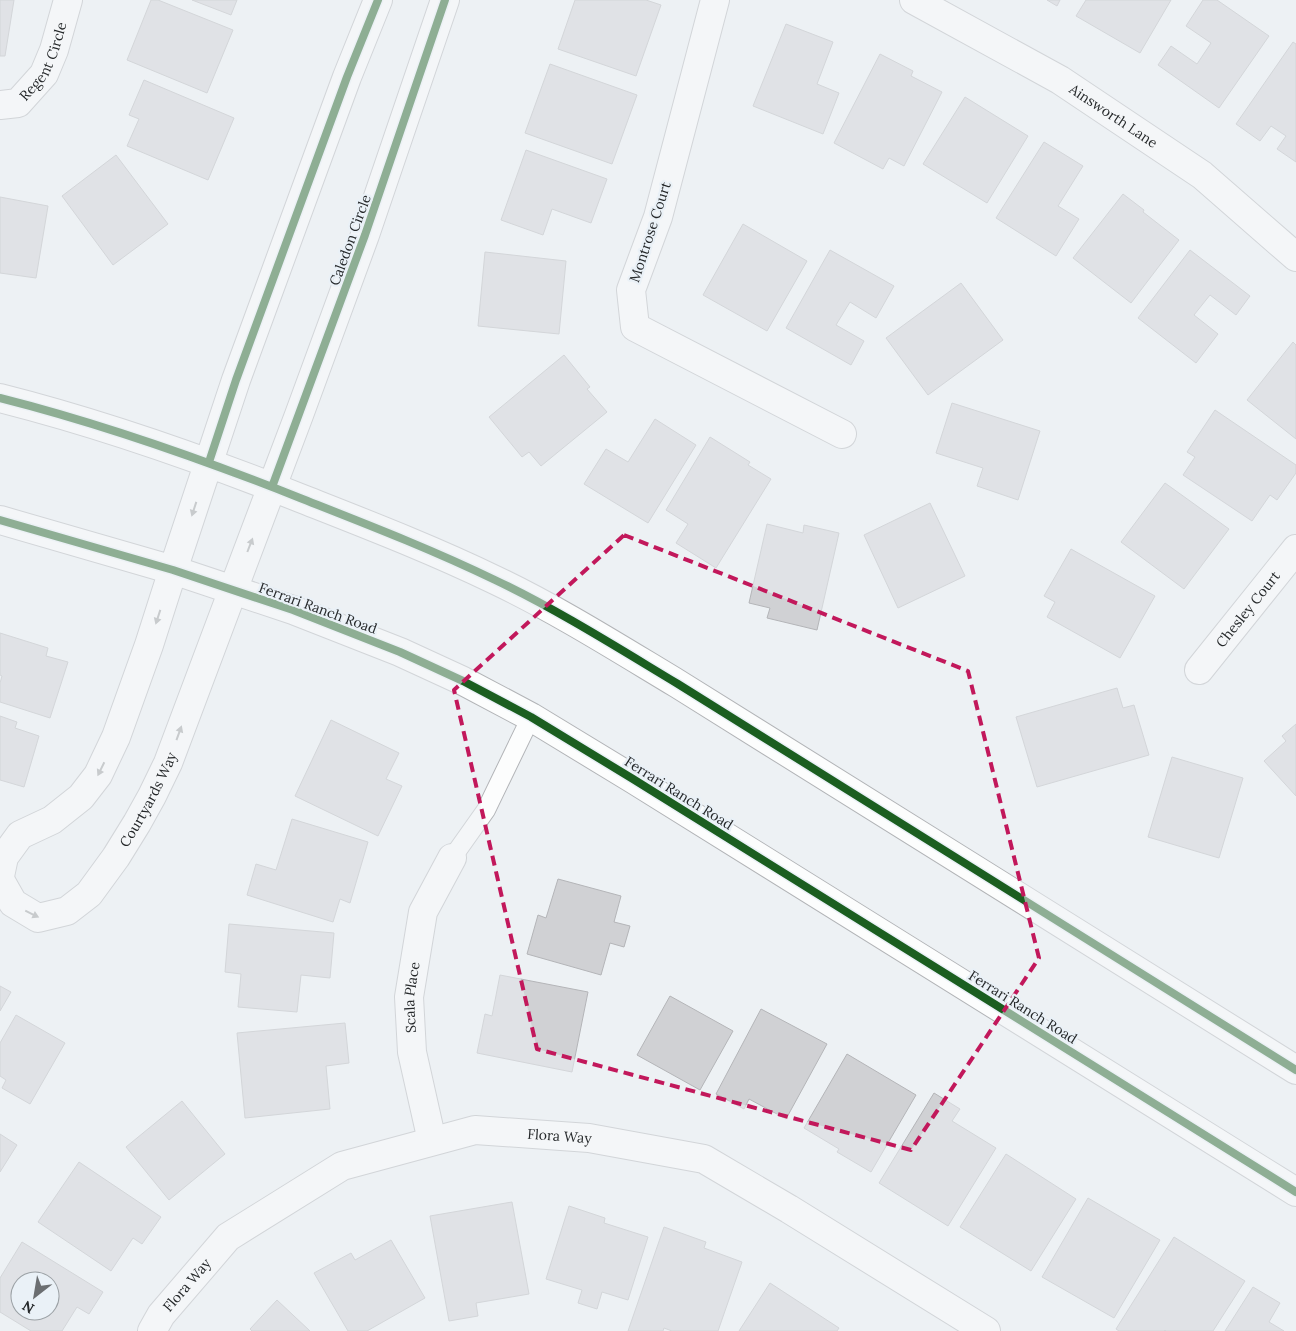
<svg xmlns="http://www.w3.org/2000/svg" width="1296" height="1331" font-family="Lora,serif">
<style>
.building{fill:#d0d1d4;stroke:#b4b5b8;fill-rule:evenodd}
.lines{fill:none;stroke-linecap:round;stroke-linejoin:round}
.service-casing{stroke:#b2b4b7;stroke-width:20}
.minor-casing{stroke:#b2b4b7;stroke-width:30}
.tertiary-casing{stroke:#b2b4b7;stroke-width:30}
.service{stroke:#fcfdfd;stroke-width:18}
.minor{stroke:#fcfdfd;stroke-width:28}
.tertiary{stroke:#fcfdfd;stroke-width:28}
.cycleway-casing{stroke:#eaf1f7;stroke-width:11}
.cycleway{stroke:#1b5e20;stroke-width:8}
.oneway{fill:#9b9d9e}
.marked{fill:none;stroke:#c2185b;stroke-width:4;stroke-dasharray:10 6;stroke-linejoin:round}
.labels{text-anchor:middle;stroke-width:4.5;stroke-linejoin:round;paint-order:stroke}
.street-label{font-size:14px;fill:#25282a;stroke:#eaf1f7}
</style>
<rect width="100%" height="100%" fill="#edf1f4"/>
<path class="building" d="M 0,0 L 14,0 L 5,56 L 0,56 Z
M 151,0 L 158,0 L 233,30 L 207,93 L 127,60 Z
M 192,0 L 237,0 L 231,15 Z
M 575,0 L 646,0 L 661,5 L 636,76 L 558,49 Z
M 1047,0 L 1060,0 L 1057,6 Z
M 1086,0 L 1171,0 L 1140,53 L 1076,16 Z
M 1203,0 L 1217,0 L 1269,36 L 1219,108 L 1158,65 L 1171,46 L 1197,64 L 1211,43 L 1186,26 Z
M 786,24 L 833,42 L 817,84 L 839,93 L 823,134 L 753,106 Z
M 1293,42 L 1296,44 L 1296,162 L 1277,149 L 1286,136 L 1271,126 L 1260,141 L 1236,124 Z
M 880,54 L 913,71 L 911,76 L 942,92 L 904,166 L 889,158 L 883,169 L 834,143 Z
M 550,64 L 637,95 L 612,164 L 525,133 Z
M 144,80 L 234,118 L 208,180 L 127,146 L 139,119 L 129,115 Z
M 965,97 L 1028,136 L 987,203 L 923,164 Z
M 1044,142 L 1083,166 L 1058,206 L 1079,219 L 1056,256 L 996,218 Z
M 526,150 L 607,179 L 591,223 L 552,209 L 543,235 L 501,220 Z
M 116,155 L 168,224 L 113,265 L 62,196 Z
M 1123,194 L 1144,210 L 1143,212 L 1179,240 L 1131,303 L 1073,258 Z
M 0,197 L 48,206 L 36,278 L 0,273 Z
M 743,224 L 807,261 L 767,331 L 703,295 Z
M 830,250 L 894,286 L 876,318 L 850,302 L 836,325 L 864,341 L 851,365 L 786,328 Z
M 1190,250 L 1250,296 L 1236,315 L 1210,295 L 1194,315 L 1218,334 L 1196,363 L 1138,318 Z
M 485,252 L 566,261 L 559,334 L 478,326 Z
M 961,283 L 1003,340 L 928,395 L 886,338 Z
M 1293,342 L 1296,345 L 1296,439 L 1247,400 Z
M 564,355 L 590,387 L 587,389 L 607,412 L 541,466 L 529,452 L 522,457 L 489,417 Z
M 952,403 L 1040,431 L 1018,500 L 977,486 L 983,468 L 936,453 Z
M 1215,410 L 1296,465 L 1296,473 L 1277,500 L 1270,495 L 1252,521 L 1183,475 L 1195,457 L 1187,452 Z
M 655,419 L 696,445 L 648,523 L 584,484 L 606,449 L 628,462 Z
M 710,437 L 750,462 L 748,465 L 771,479 L 716,568 L 676,543 L 688,524 L 666,510 Z
M 1165,483 L 1229,529 L 1184,589 L 1121,542 Z
M 930,503 L 965,576 L 898,608 L 864,535 Z
M 767,524 L 803,533 L 804,525 L 839,533 L 817,630 L 767,618 L 770,608 L 749,603 Z
M 1071,549 L 1155,596 L 1120,658 L 1047,617 L 1055,602 L 1044,596 Z
M 0,633 L 48,648 L 46,656 L 68,662 L 50,718 L 0,702 L 0,683 L 2,676 L 0,675 Z
M 1117,688 L 1123,708 L 1134,705 L 1149,755 L 1037,787 L 1016,717 Z
M 0,716 L 17,722 L 15,728 L 39,736 L 24,787 L 0,780 Z
M 331,720 L 399,753 L 386,779 L 402,786 L 378,836 L 295,796 Z
M 1296,724 L 1296,796 L 1264,761 L 1286,741 L 1282,736 Z
M 1172,757 L 1243,778 L 1219,858 L 1148,837 Z
M 292,819 L 368,842 L 350,903 L 340,899 L 333,922 L 247,895 L 256,864 L 276,870 Z
M 558,879 L 621,896 L 614,922 L 630,926 L 624,947 L 610,943 L 601,975 L 527,954 L 538,915 L 546,918 Z
M 229,924 L 334,933 L 330,978 L 301,975 L 297,1012 L 238,1007 L 241,974 L 225,972 Z
M 500,975 L 588,992 L 572,1072 L 477,1053 L 485,1014 L 492,1016 Z
M 0,986 L 11,992 L 0,1011 Z
M 670,996 L 733,1031 L 700,1090 L 637,1055 Z
M 761,1009 L 827,1044 L 786,1119 L 749,1099 L 744,1109 L 716,1094 Z
M 16,1015 L 65,1043 L 30,1104 L 2,1088 L 6,1080 L 0,1076 L 0,1043 Z
M 345,1023 L 349,1063 L 326,1066 L 330,1109 L 245,1118 L 237,1033 Z
M 847,1054 L 916,1095 L 871,1172 L 837,1152 L 839,1149 L 804,1128 Z
M 934,1093 L 960,1109 L 952,1121 L 996,1148 L 948,1226 L 879,1183 Z
M 182,1101 L 225,1154 L 169,1200 L 126,1147 Z
M 0,1134 L 17,1145 L 0,1172 Z
M 1006,1154 L 1076,1199 L 1031,1271 L 960,1227 Z
M 79,1162 L 161,1217 L 142,1244 L 133,1238 L 111,1271 L 38,1222 Z
M 1088,1198 L 1160,1240 L 1114,1318 L 1042,1277 Z
M 512,1202 L 529,1294 L 476,1303 L 478,1316 L 449,1321 L 430,1216 Z
M 569,1206 L 605,1218 L 604,1223 L 648,1237 L 628,1300 L 602,1292 L 597,1309 L 578,1303 L 582,1290 L 546,1279 Z
M 664,1227 L 706,1242 L 704,1248 L 742,1262 L 718,1331 L 672,1331 L 664,1328 L 663,1331 L 628,1331 Z
M 1174,1237 L 1245,1281 L 1213,1331 L 1166,1331 L 1165,1330 L 1164,1331 L 1119,1331 L 1116,1329 Z
M 391,1240 L 425,1298 L 367,1331 L 348,1331 L 314,1273 L 351,1253 L 355,1260 Z
M 22,1242 L 103,1292 L 89,1314 L 77,1307 L 62,1331 L 31,1331 L 0,1312 L 0,1278 ZM 20,1281 L 50,1281 L 50,1311 L 20,1311 Z
M 770,1283 L 839,1328 L 837,1331 L 739,1331 Z
M 1253,1287 L 1280,1303 L 1269,1322 L 1284,1331 L 1225,1331 Z
M 277,1300 L 310,1331 L 252,1331 L 250,1329 Z"/>
<g class="lines">
<defs>
<path id="service" d="M 452,858 L 486,810 L 531,717"/>
<g id="minor">
<path d="M 715,0 L 658,217 L 631,290 L 635,327 L 842,434"/>
<path id="s1" d="M 914,0 L 1060,80 L 1202,175 L 1296,257"/>
<path id="s2" d="M 0,105 L 18,103 L 44,74 L 54,50 L 68,0"/>
<path id="s3" d="M 1199,670 L 1296,549"/>
<path d="M 0,876 L 4,857 L 20,835 L 52,820 L 81,797 L 98,775 L 116,737 L 149,645 L 173,570"/>
<path id="s4" d="M 0,880 L 13,903 L 38,918 L 67,911 L 89,894 L 116,857 L 137,823 L 152,796 L 168,763 L 233,590"/>
<path id="s5" d="M 432,1141 L 412,1052 L 409,997 L 423,912 L 452,858"/>
<path id="s6" d="M 152,1331 L 161,1315 L 228,1237 L 342,1166 L 475,1130 L 589,1138 L 704,1159 L 789,1209 L 986,1331"/>
</g>
<path id="tertiary" d="M 0,398 C 103,424 202,459 300,498 C 366,524 431,549 495,580 C 558,610 618,648 678,684 L 1296,1070
M 0,520 L 173,570 L 293,610 L 400,652 L 463,681 L 531,717 L 633,779 L 1296,1192
M 173,570 L 236,380 L 347,77 L 378,0
M 233,590 L 299,415 L 365,235 L 445,0"/>
</defs>
<use href="#service" class="service-casing"/>
<use href="#minor" class="minor-casing"/>
<use href="#tertiary" class="tertiary-casing"/>
<use href="#service" class="service"/>
<use href="#minor" class="minor"/>
<use href="#tertiary" class="tertiary"/>
<defs>
<path id="cycleway" d="M 0,398 C 103,424 202,459 300,498 C 366,524 431,549 495,580 C 558,610 618,648 678,684 L 1296,1070
M 209,462 L 236,380 L 347,77 L 378,0
M 272,487 L 365,235 L 445,0
M 0,520 L 173,570 L 293,610 L 400,652 L 463,681 L 531,717 L 633,779 L 1296,1192"/>
</defs>
<use href="#cycleway" class="cycleway-casing"/>
<use href="#cycleway" class="cycleway"/>
</g>
<defs><path id="oneway-solid" d="M-6-.8H1V-3.2L6.5 0L1 3.2V.8H-6Z" transform="scale(1.25)"/></defs>
<g class="oneway">
<use href="#oneway-solid" transform="translate(194 509) rotate(108)"/>
<use href="#oneway-solid" transform="translate(250 545) rotate(-69)"/>
<use href="#oneway-solid" transform="translate(158 617) rotate(108)"/>
<use href="#oneway-solid" transform="translate(179 733) rotate(-70)"/>
<use href="#oneway-solid" transform="translate(101 769) rotate(116)"/>
<use href="#oneway-solid" transform="translate(32 914) rotate(26)"/>
</g>
<path d="M0 0H1296V1331H0ZM 624,535 L 968,671 L 1039,958 L 911,1150 L 537,1049 L 454,690 Z" fill="#edf1f4" fill-opacity=".55" fill-rule="evenodd"/>
<path class="marked" d="M 624,535 L 968,671 L 1039,958 L 911,1150 L 537,1049 L 454,690 Z"/>
<g class="labels">
<g class="street-label">
<text dy="5" stroke="none"><textPath href="#s2" startOffset="68">Regent Circle</textPath></text>
<text dy="5" stroke="none"><textPath href="#s1" startOffset="231">Ainsworth Lane</textPath></text>
<text transform="translate(650 232) rotate(-72)" y="5">Montrose Court</text>
<text transform="translate(350 240) rotate(-70)" y="5">Caledon Circle</text>
<text transform="translate(318 608) rotate(20)" y="5">Ferrari Ranch Road</text>
<text dy="5" stroke="none"><textPath href="#s3" startOffset="78">Chesley Court</textPath></text>
<text transform="translate(679 793) rotate(32)" y="5">Ferrari Ranch Road</text>
<text dy="5" stroke="none"><textPath href="#s4" startOffset="225">Courtyards Way</textPath></text>
<text dy="5" stroke="none"><textPath href="#s5" startOffset="146">Scala Place</textPath></text>
<text transform="translate(1023 1007) rotate(32)" y="5">Ferrari Ranch Road</text>
<text dy="5" stroke="none"><textPath href="#s6" startOffset="478">Flora Way</textPath></text>
<text dy="5" stroke="none"><textPath href="#s6" startOffset="58">Flora Way</textPath></text>
</g>
</g>
<g transform="translate(35 1296) rotate(211)"><circle r="24" fill="#eaf1f7" stroke="#9ba1a5"/>
<path d="M0-4L9 19L0 12L-9 19Z" fill="#6b6e71"/>
<text y="-8" font-size="14" font-weight="bold" text-anchor="middle" fill="#25282a">N</text>
</g>
</svg>
